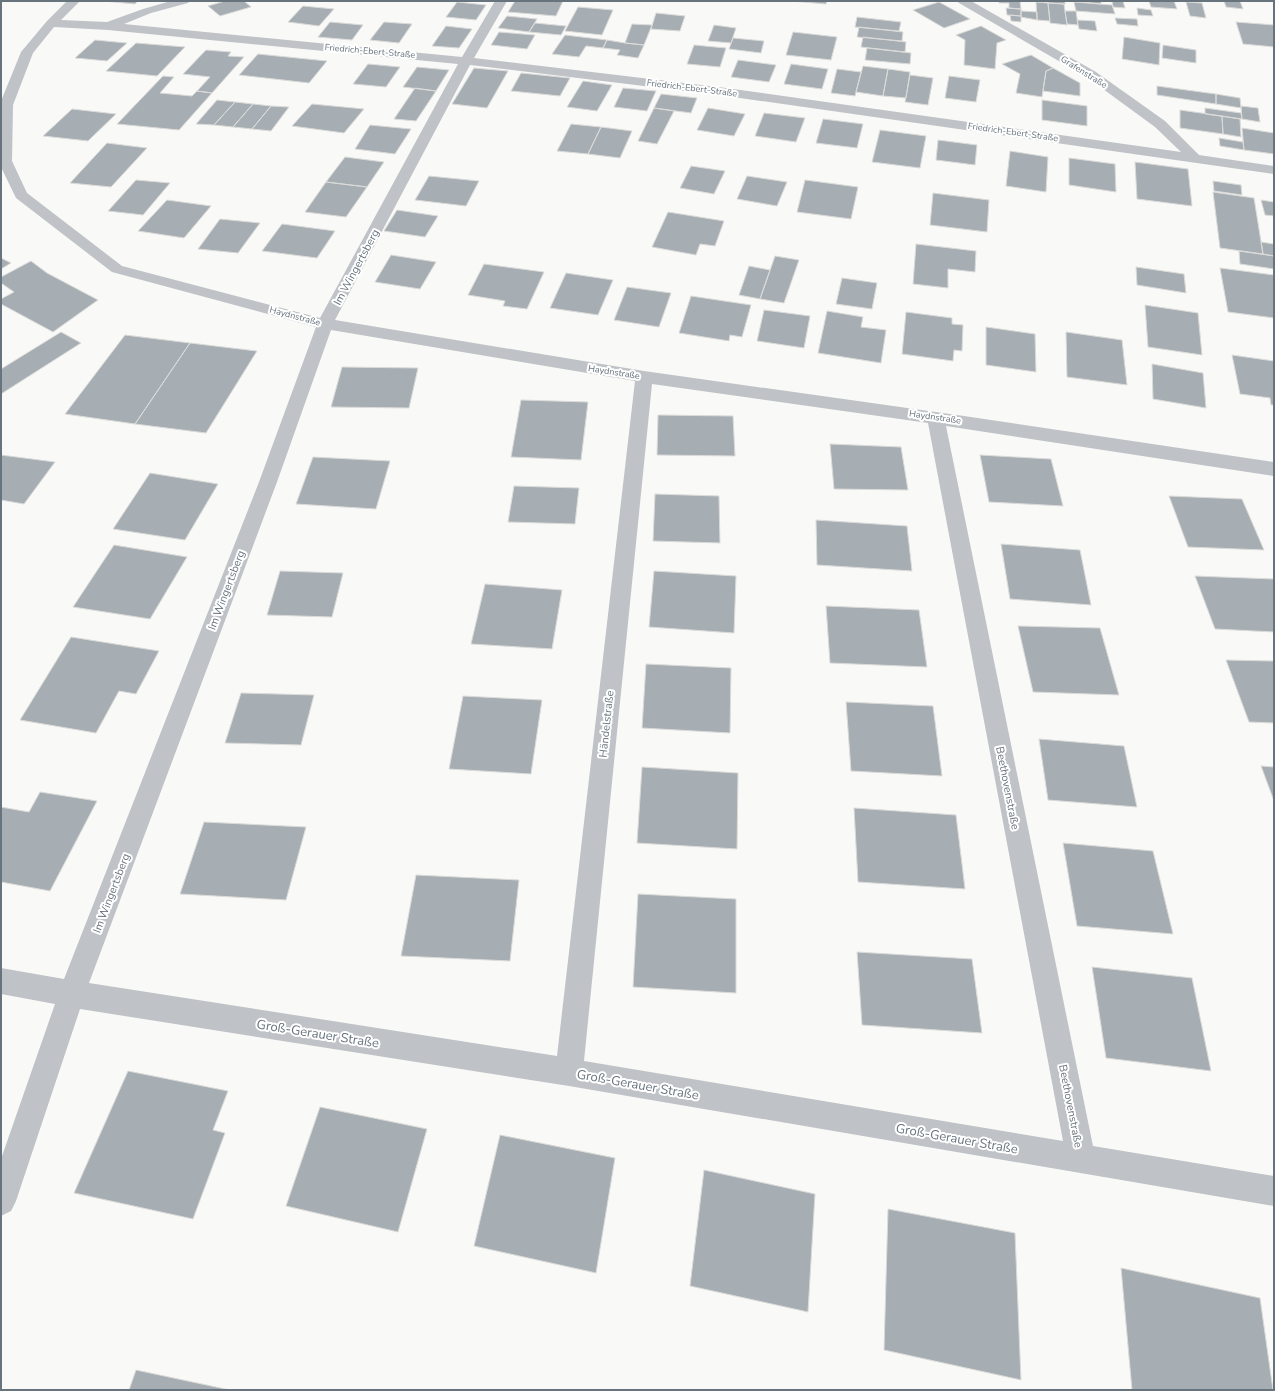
<svg xmlns="http://www.w3.org/2000/svg" width="1275" height="1391" font-family="'Nunito Sans',sans-serif">
<style>
.building{fill:#a7aeb3;stroke:#dbdbd9}
.lines{fill:none;stroke-linecap:round;stroke-linejoin:round}
.minor{fill:#bfc2c6;fill-rule:evenodd}
.labels{text-anchor:middle;stroke-width:4;stroke-linejoin:round;paint-order:stroke}
.far-street-label{font-size:9px;fill:#67747e;stroke:#fff}
.street-label{font-size:11px;fill:#67747e;stroke:#fff}
.near-street-label{font-size:13px;fill:#67747e;stroke:#fff}
</style>
<rect width="100%" height="100%" fill="#f9f9f7"/>
<path class="building" d="M 103,1 L 138,1 L 135,4 Z
M 225,1 L 244,1 L 251,7 L 220,16 L 208,6 Z
M 515,1 L 563,1 L 556,16 L 508,12 Z
M 791,1 L 827,1 L 826,4 Z
M 999,1 L 1020,1 L 1021,9 L 1009,8 L 1009,3 L 999,3 Z
M 1048,1 L 1065,1 L 1065,4 L 1048,3 Z
M 1101,1 L 1101,4 L 1074,1 Z
M 1112,1 L 1123,1 L 1125,8 L 1113,7 Z
M 1149,1 L 1174,1 L 1177,9 L 1151,7 Z
M 1224,1 L 1240,1 L 1243,9 L 1226,7 Z
M 457,2 L 486,5 L 476,20 L 446,17 Z
M 939,2 L 970,19 L 944,28 L 913,10 Z
M 1036,2 L 1048,3 L 1050,21 L 1037,20 Z
M 1074,2 L 1112,5 L 1115,14 L 1076,11 Z
M 1186,2 L 1202,3 L 1206,18 L 1190,16 Z
M 1048,3 L 1064,4 L 1067,25 L 1050,23 Z
M 303,6 L 334,9 L 319,26 L 288,22 Z
M 578,7 L 613,10 L 602,35 L 565,31 Z
M 1006,8 L 1021,9 L 1021,16 L 1007,15 Z
M 1137,8 L 1151,10 L 1153,16 L 1138,15 Z
M 1021,11 L 1037,12 L 1037,20 L 1021,17 Z
M 1065,11 L 1076,11 L 1078,25 L 1067,24 Z
M 656,13 L 685,16 L 680,31 L 651,29 Z
M 1010,15 L 1021,16 L 1021,22 L 1011,21 Z
M 507,16 L 537,19 L 529,32 L 498,28 Z
M 857,17 L 901,22 L 899,31 L 855,27 Z
M 1115,18 L 1137,19 L 1138,26 L 1117,24 Z
M 1077,20 L 1095,21 L 1097,31 L 1079,29 Z
M 330,22 L 363,25 L 352,40 L 318,37 Z
M 384,22 L 412,24 L 399,43 L 370,40 Z
M 1236,22 L 1274,25 L 1274,47 L 1243,44 Z
M 535,23 L 566,26 L 561,35 L 529,32 Z
M 632,24 L 652,25 L 644,45 L 625,43 Z
M 714,25 L 736,28 L 731,43 L 708,41 Z
M 446,26 L 472,29 L 459,48 L 432,46 Z
M 981,26 L 1006,40 L 997,43 L 995,69 L 964,65 L 965,40 L 956,35 Z
M 859,27 L 903,32 L 902,41 L 857,37 Z
M 499,32 L 535,35 L 527,49 L 491,45 Z
M 793,32 L 837,37 L 831,60 L 786,55 Z
M 565,35 L 607,40 L 603,48 L 586,46 L 579,57 L 552,54 Z
M 863,37 L 906,42 L 905,52 L 861,47 Z
M 1124,37 L 1160,43 L 1159,65 L 1122,59 Z
M 733,38 L 764,41 L 761,53 L 729,49 Z
M 95,40 L 127,43 L 107,61 L 75,58 Z
M 607,40 L 625,43 L 644,45 L 638,58 L 617,55 L 620,50 L 603,48 Z
M 136,43 L 185,47 L 157,76 L 106,71 Z
M 694,45 L 726,48 L 720,67 L 687,64 Z
M 1163,45 L 1196,50 L 1196,63 L 1162,58 Z
M 867,48 L 911,53 L 910,64 L 865,60 Z
M 206,50 L 231,52 L 228,56 L 244,57 L 212,93 L 197,91 L 210,77 L 183,74 Z
M 258,54 L 327,61 L 309,83 L 239,75 Z
M 1031,55 L 1053,68 L 1046,71 L 1042,97 L 1016,93 L 1020,74 L 1002,64 Z
M 738,60 L 776,65 L 769,82 L 731,77 Z
M 368,64 L 400,67 L 386,87 L 353,84 Z
M 791,64 L 828,69 L 822,89 L 784,84 Z
M 863,66 L 888,69 L 883,96 L 856,92 Z
M 417,67 L 449,70 L 436,91 L 403,87 Z
M 474,68 L 508,71 L 487,108 L 452,104 Z
M 1053,68 L 1080,83 L 1080,96 L 1043,91 L 1046,71 Z
M 837,69 L 861,72 L 855,96 L 831,93 Z
M 888,69 L 910,72 L 906,98 L 883,96 Z
M 521,73 L 570,78 L 560,96 L 511,91 Z
M 910,75 L 933,78 L 928,105 L 905,102 Z
M 163,76 L 174,77 L 160,93 L 192,96 L 197,91 L 212,93 L 179,130 L 117,124 Z
M 949,76 L 980,80 L 976,102 L 945,98 Z
M 583,81 L 612,85 L 597,111 L 567,107 Z
M 1157,86 L 1216,94 L 1216,104 L 1157,95 Z
M 415,88 L 436,91 L 416,121 L 394,119 Z
M 623,88 L 656,91 L 647,111 L 614,107 Z
M 661,94 L 697,98 L 691,113 L 654,108 Z
M 1216,94 L 1240,98 L 1241,108 L 1216,104 Z
M 217,100 L 235,102 L 214,125 L 196,124 Z
M 1042,100 L 1087,106 L 1087,126 L 1042,120 Z
M 235,102 L 253,104 L 233,127 L 214,125 Z
M 253,104 L 271,106 L 252,129 L 233,127 Z
M 312,104 L 354,108 L 364,109 L 344,133 L 292,126 Z
M 271,106 L 289,107 L 271,131 L 252,129 Z
M 1241,106 L 1258,108 L 1260,122 L 1242,119 Z
M 654,108 L 674,111 L 657,144 L 638,141 Z
M 708,108 L 745,114 L 734,136 L 697,130 Z
M 1205,108 L 1241,113 L 1242,119 L 1205,114 Z
M 72,109 L 116,114 L 88,141 L 43,136 Z
M 1180,110 L 1222,116 L 1223,134 L 1180,128 Z
M 764,113 L 805,118 L 796,142 L 755,136 Z
M 1222,116 L 1240,119 L 1241,137 L 1223,134 Z
M 823,119 L 863,124 L 857,148 L 816,143 Z
M 571,124 L 601,127 L 588,154 L 557,151 Z
M 370,125 L 411,129 L 395,154 L 355,149 Z
M 601,127 L 632,131 L 620,158 L 588,154 Z
M 1242,128 L 1274,133 L 1274,154 L 1244,150 Z
M 880,130 L 926,136 L 920,168 L 872,162 Z
M 1219,138 L 1243,142 L 1244,150 L 1220,146 Z
M 938,140 L 977,145 L 975,165 L 936,160 Z
M 107,143 L 147,148 L 111,187 L 70,183 Z
M 1010,151 L 1048,157 L 1046,192 L 1006,186 Z
M 345,157 L 384,162 L 367,187 L 326,182 Z
M 1069,158 L 1115,164 L 1116,192 L 1069,185 Z
M 1135,162 L 1188,169 L 1192,206 L 1137,199 Z
M 691,166 L 725,171 L 714,194 L 680,188 Z
M 429,176 L 479,181 L 466,206 L 415,200 Z
M 747,176 L 787,182 L 777,206 L 737,199 Z
M 136,180 L 170,183 L 143,215 L 108,211 Z
M 805,180 L 858,187 L 851,219 L 797,212 Z
M 1213,181 L 1241,185 L 1242,195 L 1214,191 Z
M 326,182 L 367,187 L 346,217 L 305,212 Z
M 1213,192 L 1254,198 L 1263,254 L 1220,248 Z
M 933,193 L 989,200 L 987,232 L 930,225 Z
M 167,200 L 211,206 L 184,238 L 138,231 Z
M 1261,200 L 1274,202 L 1274,216 L 1265,215 Z
M 397,210 L 438,216 L 425,237 L 384,231 Z
M 668,212 L 724,221 L 715,246 L 700,244 L 696,255 L 652,247 Z
M 220,219 L 260,223 L 238,253 L 198,249 Z
M 282,224 L 335,231 L 317,258 L 262,251 Z
M 1261,242 L 1274,244 L 1274,256 L 1263,254 Z
M 916,244 L 976,251 L 975,272 L 948,269 L 948,288 L 913,284 Z
M 1239,251 L 1274,256 L 1274,269 L 1240,264 Z
M 391,255 L 436,262 L 420,289 L 375,282 Z
M 775,256 L 799,260 L 784,303 L 760,299 Z
M 1,258 L 11,263 L 1,269 Z
M 31,261 L 47,273 L 98,300 L 53,332 L 1,304 L 1,299 L 14,292 L 1,283 L 1,277 Z
M 484,264 L 544,272 L 527,309 L 503,306 L 505,301 L 468,295 Z
M 749,266 L 770,270 L 760,299 L 739,295 Z
M 1136,267 L 1184,274 L 1186,293 L 1137,285 Z
M 1220,268 L 1274,275 L 1274,318 L 1228,312 Z
M 566,273 L 613,280 L 598,315 L 550,308 Z
M 842,278 L 877,283 L 872,309 L 836,304 Z
M 627,287 L 671,293 L 659,327 L 614,320 Z
M 691,296 L 751,305 L 742,337 L 730,335 L 729,341 L 679,333 Z
M 1145,305 L 1198,313 L 1202,355 L 1148,347 Z
M 764,310 L 810,316 L 804,348 L 757,341 Z
M 827,311 L 863,317 L 861,327 L 886,330 L 881,363 L 818,353 Z
M 906,312 L 952,318 L 952,324 L 963,325 L 962,351 L 954,350 L 953,361 L 902,354 Z
M 986,327 L 1035,334 L 1036,372 L 986,365 Z
M 61,332 L 81,343 L 1,394 L 1,369 Z
M 1066,332 L 1122,340 L 1127,385 L 1067,377 Z
M 125,335 L 190,343 L 135,424 L 65,414 Z
M 190,343 L 257,351 L 206,433 L 135,424 Z
M 1232,355 L 1274,361 L 1274,405 L 1271,405 L 1270,398 L 1240,394 Z
M 1152,364 L 1203,373 L 1206,408 L 1153,399 Z
M 342,367 L 418,368 L 409,408 L 331,407 Z
M 521,400 L 588,402 L 581,460 L 511,457 Z
M 658,415 L 733,416 L 735,456 L 657,455 Z
M 830,444 L 901,447 L 908,490 L 834,489 Z
M 1,455 L 55,462 L 24,504 L 1,500 Z
M 980,455 L 1051,459 L 1063,506 L 989,502 Z
M 313,457 L 390,461 L 376,509 L 296,504 Z
M 150,473 L 218,484 L 185,540 L 113,529 Z
M 514,486 L 579,488 L 575,524 L 508,522 Z
M 655,494 L 719,496 L 720,543 L 653,541 Z
M 1169,496 L 1242,499 L 1264,550 L 1188,547 Z
M 816,520 L 907,526 L 912,571 L 817,565 Z
M 1001,544 L 1080,550 L 1091,605 L 1010,599 Z
M 114,545 L 187,557 L 150,619 L 73,607 Z
M 280,571 L 343,573 L 332,617 L 267,615 Z
M 654,571 L 736,576 L 734,633 L 649,627 Z
M 1195,576 L 1274,579 L 1274,632 L 1215,629 Z
M 485,584 L 562,590 L 552,649 L 471,644 Z
M 826,606 L 919,610 L 927,667 L 830,663 Z
M 1018,626 L 1100,628 L 1119,695 L 1033,692 Z
M 71,637 L 159,651 L 136,694 L 119,691 L 96,733 L 20,720 Z
M 1226,660 L 1274,661 L 1274,723 L 1249,722 Z
M 646,664 L 731,668 L 730,733 L 642,728 Z
M 241,693 L 314,695 L 301,745 L 225,743 Z
M 463,696 L 542,700 L 531,774 L 449,769 Z
M 846,702 L 933,706 L 942,776 L 851,771 Z
M 1039,739 L 1124,746 L 1137,807 L 1048,800 Z
M 1261,766 L 1274,767 L 1274,801 Z
M 642,767 L 738,773 L 737,849 L 637,843 Z
M 40,792 L 97,801 L 50,891 L 1,882 L 1,807 L 29,812 Z
M 854,808 L 956,815 L 965,889 L 858,882 Z
M 204,822 L 306,827 L 286,900 L 180,894 Z
M 1063,843 L 1153,851 L 1173,934 L 1077,926 Z
M 416,875 L 519,880 L 510,961 L 401,956 Z
M 638,894 L 736,899 L 736,993 L 633,987 Z
M 857,952 L 972,959 L 982,1033 L 862,1025 Z
M 1092,967 L 1192,978 L 1211,1071 L 1106,1058 Z
M 128,1071 L 228,1091 L 213,1130 L 225,1133 L 193,1219 L 74,1193 Z
M 320,1107 L 427,1129 L 398,1232 L 286,1206 Z
M 500,1135 L 615,1158 L 596,1273 L 474,1246 Z
M 704,1170 L 815,1194 L 808,1312 L 690,1286 Z
M 888,1209 L 1015,1233 L 1021,1380 L 884,1350 Z
M 1121,1268 L 1260,1298 L 1273,1390 L 1132,1390 Z
M 136,1370 L 230,1390 L 129,1390 Z"/>
<g class="lines">
<path class="minor" d="M 67,1 L 80,1 L 61,20 L 107,22 L 143,9 L 171,1 L 190,1 L 188,3 L 151,13 L 124,24 L 462,57 L 495,1 L 507,1 L 474,58 L 726,88 L 1181,152 L 1155,127 L 1088,78 L 959,3 L 957,1 L 971,1 L 1096,72 L 1165,121 L 1199,155 L 1274,166 L 1274,174 L 726,96 L 470,65 L 335,320 L 644,371 L 964,416 L 1274,462 L 1274,476 L 946,426 L 1093,1146 L 1274,1176 L 1274,1206 L 569,1086 L 80,1009 L 16,1201 L 11,1211 L 1,1216 L 1,1159 L 55,1004 L 1,994 L 1,968 L 64,979 L 259,482 L 316,327 L 112,272 L 16,198 L 1,167 L 1,101 L 21,52 L 47,21 ZM 54,27 L 108,30 L 458,64 L 320,318 L 122,266 L 27,193 L 12,161 L 13,105 L 33,53 ZM 331,330 L 635,381 L 557,1056 L 89,983 L 277,482 ZM 652,384 L 928,423 L 1063,1141 L 584,1061 Z"/>
</g>
<g class="labels">
<g class="far-street-label">
<text transform="translate(370 51) rotate(5)" y="3">Friedrich-Ebert-Straße</text>
<text transform="translate(1084 72) rotate(32)" y="3">Grafenstraße</text>
<text transform="translate(692 88) rotate(7)" y="3">Friedrich-Ebert-Straße</text>
<text transform="translate(1013 132) rotate(8)" y="3">Friedrich-Ebert-Straße</text>
<text transform="translate(295 316) rotate(15)" y="3">Haydnstraße</text>
<text transform="translate(614 372) rotate(9)" y="3">Haydnstraße</text>
<text transform="translate(935 417) rotate(8)" y="3">Haydnstraße</text>
</g>
<g class="street-label">
<text transform="translate(356 267) rotate(-62)" y="4">Im Wingertsberg</text>
<text transform="translate(226 590) rotate(-69)" y="4">Im Wingertsberg</text>
<text transform="translate(606 724) rotate(-84)" y="4">Händelstraße</text>
<text transform="translate(1008 788) rotate(79)" y="4">Beethovenstraße</text>
<text transform="translate(111 893) rotate(-69)" y="4">Im Wingertsberg</text>
<text transform="translate(1071 1106) rotate(79)" y="4">Beethovenstraße</text>
</g>
<g class="near-street-label">
<text transform="translate(318 1033) rotate(9)" y="5">Groß-Gerauer Straße</text>
<text transform="translate(638 1084) rotate(10)" y="5">Groß-Gerauer Straße</text>
<text transform="translate(957 1138) rotate(10)" y="5">Groß-Gerauer Straße</text>
</g>
</g>
<rect width="1275" height="1391" fill="none" stroke="#67747e" stroke-width="4"/>
</svg>
